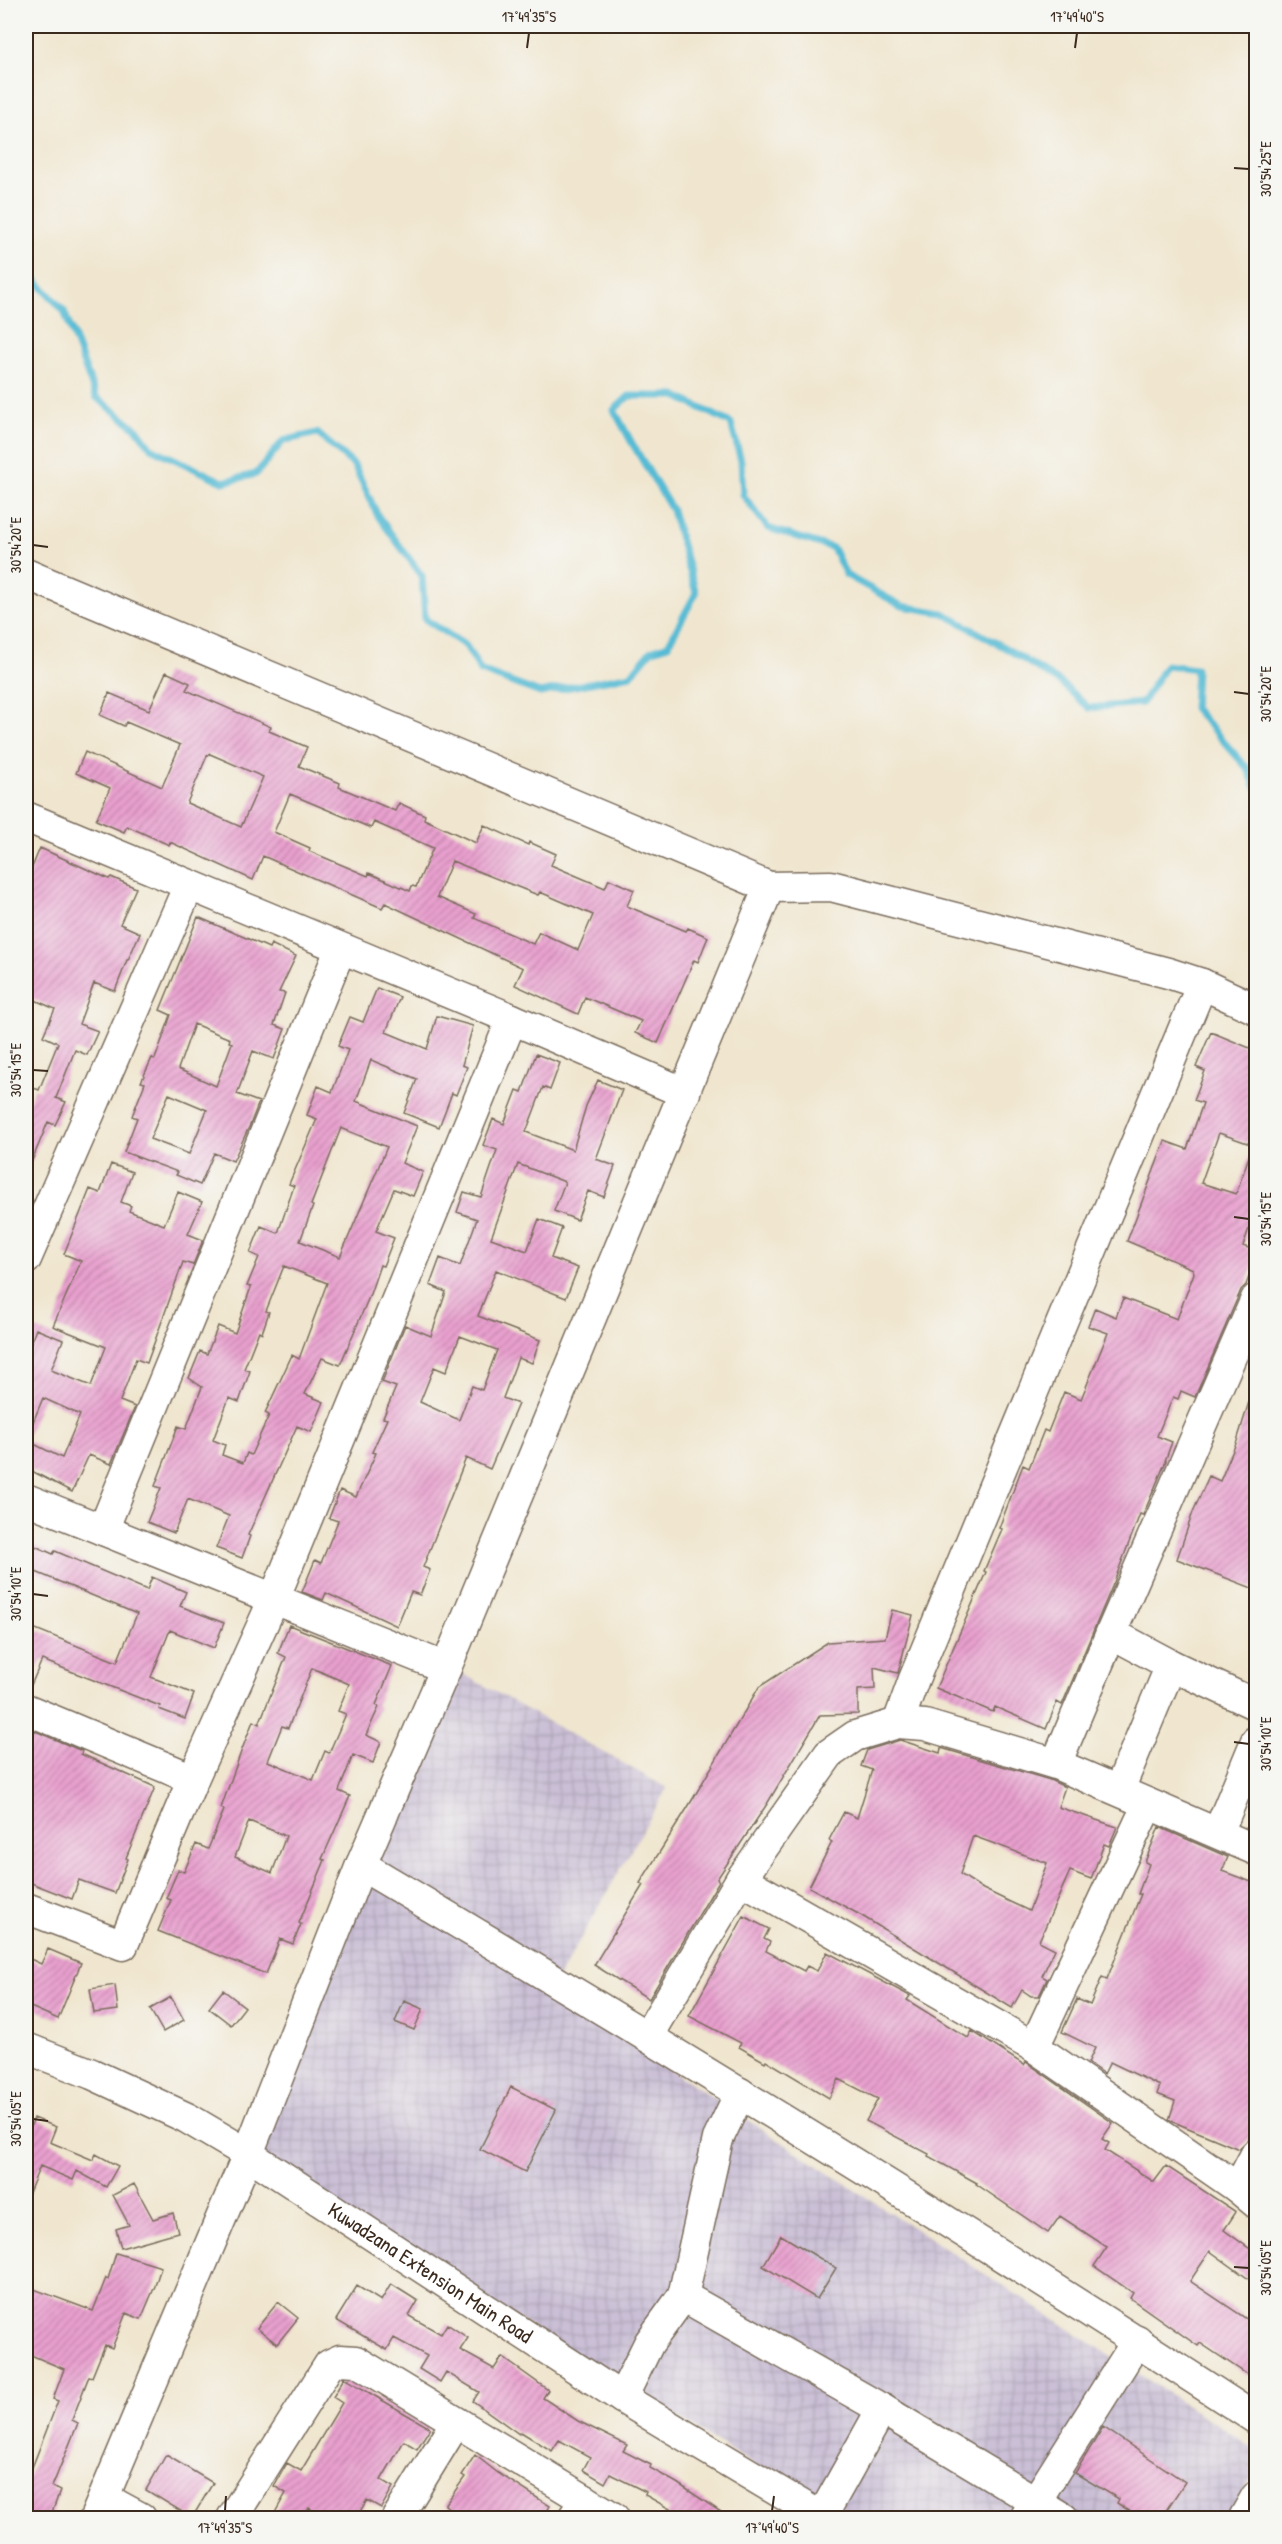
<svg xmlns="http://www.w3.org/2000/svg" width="1282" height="2544" font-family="'Patrick Hand',sans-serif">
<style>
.industrial{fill:url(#industrial-grid)}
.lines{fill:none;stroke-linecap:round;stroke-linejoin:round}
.stream{stroke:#56bbd4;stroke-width:7}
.building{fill:url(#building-hatch);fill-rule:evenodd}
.minor-casing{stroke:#7a6c5c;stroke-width:33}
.minor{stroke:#fff;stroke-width:30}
.ticks{fill:none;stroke:#3b2a1e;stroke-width:2}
.labels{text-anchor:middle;stroke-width:5;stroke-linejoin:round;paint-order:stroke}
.street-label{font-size:21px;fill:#3b2a1e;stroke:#f6f6f2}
.neatline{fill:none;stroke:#3b2a1e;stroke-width:2}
.ticks-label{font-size:15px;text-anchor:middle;fill:#3b2a1e}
</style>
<defs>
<pattern id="industrial-grid" width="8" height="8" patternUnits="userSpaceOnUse" patternTransform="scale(1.5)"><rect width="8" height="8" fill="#cabfd6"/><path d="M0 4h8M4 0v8" fill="none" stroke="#aea4b7"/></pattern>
<pattern id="building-hatch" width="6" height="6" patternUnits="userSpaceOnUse" patternTransform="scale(1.5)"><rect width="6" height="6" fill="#e9a0cf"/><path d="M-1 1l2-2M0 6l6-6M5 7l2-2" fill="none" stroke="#be83a7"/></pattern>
</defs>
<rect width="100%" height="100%" fill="#f6f6f2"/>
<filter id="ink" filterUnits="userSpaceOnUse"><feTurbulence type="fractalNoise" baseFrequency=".0167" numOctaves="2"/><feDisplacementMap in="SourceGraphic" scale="12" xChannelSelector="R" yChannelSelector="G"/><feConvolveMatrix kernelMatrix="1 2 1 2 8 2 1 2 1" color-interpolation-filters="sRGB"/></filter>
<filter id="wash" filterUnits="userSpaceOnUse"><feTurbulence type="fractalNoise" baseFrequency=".008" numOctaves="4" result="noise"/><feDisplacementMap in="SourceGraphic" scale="24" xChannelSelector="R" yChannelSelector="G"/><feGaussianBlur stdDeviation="1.35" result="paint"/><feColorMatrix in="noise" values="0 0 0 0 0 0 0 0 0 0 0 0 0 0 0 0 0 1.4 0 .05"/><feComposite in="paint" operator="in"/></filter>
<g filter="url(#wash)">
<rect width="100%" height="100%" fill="#f0e6cf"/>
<path class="industrial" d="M 449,1666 L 667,1788 L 550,1992 L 1256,2450 L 1256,2469 L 1227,2518 L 840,2518 L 253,2155 Z"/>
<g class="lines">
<path class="stream" d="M 26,270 L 64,311 L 96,397 L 137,429 L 151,448 L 223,482 L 256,474 L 283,441 L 317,433 L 354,465 L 378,516 L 422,576 L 425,619 L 466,646 L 481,671 L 540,693 L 631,675 L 651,651 L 668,645 L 696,593 L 672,510 L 632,443 L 614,410 L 629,396 L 676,396 L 731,423 L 741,461 L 743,495 L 768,528 L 833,548 L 846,575 L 902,606 L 943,613 L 1009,650 L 1061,683 L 1089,708 L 1142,703 L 1166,665 L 1196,669 L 1194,708 L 1248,769 L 1256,788"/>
</g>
<g id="blocks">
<path class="building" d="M 166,672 L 190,683 L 186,690 L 271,727 L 269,731 L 307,747 L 299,766 L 340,783 L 339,787 L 395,811 L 399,803 L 425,815 L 424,819 L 476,843 L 484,825 L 528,845 L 529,842 L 556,854 L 551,865 L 605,888 L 609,879 L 634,890 L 627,906 L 686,931 L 688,928 L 708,937 L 698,962 L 694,960 L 658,1043 L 635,1033 L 641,1021 L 585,997 L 578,1014 L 515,985 L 523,968 L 385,903 L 382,908 L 263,856 L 253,880 L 170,842 L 169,845 L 127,826 L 124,832 L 96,820 L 110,788 L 76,773 L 85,752 L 162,787 L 180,745 L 126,722 L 124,726 L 100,715 L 109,693 L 149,710 ZM 210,754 L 263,777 L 241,827 L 187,803 L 207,756 ZM 290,794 L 371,828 L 374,822 L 433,848 L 416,887 L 412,886 L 410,891 L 369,873 L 368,876 L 309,851 L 310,848 L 274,832 ZM 452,861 L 538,895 L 540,892 L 593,915 L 578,950 L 539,932 L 533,944 L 474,918 L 476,914 L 437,897 Z
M 40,848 L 109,879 L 111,877 L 136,888 L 120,924 L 140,933 L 128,960 L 127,960 L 115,991 L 94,983 L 79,1024 L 98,1031 L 87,1055 L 75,1050 L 56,1098 L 66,1102 L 55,1125 L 48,1122 L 26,1175 L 26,1110 L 34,1088 L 39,1090 L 58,1043 L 43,1036 L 55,1009 L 26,996 L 26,882 Z
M 198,917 L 269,948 L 271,944 L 296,956 L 279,992 L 285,993 L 274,1025 L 285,1029 L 274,1059 L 253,1051 L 237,1094 L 259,1102 L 250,1125 L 233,1161 L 214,1153 L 200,1185 L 176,1175 L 178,1172 L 124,1152 L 137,1118 L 132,1116 L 145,1083 L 141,1082 L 152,1058 L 155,1059 L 171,1015 L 160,1010 ZM 194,1024 L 230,1039 L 229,1042 L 232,1043 L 216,1086 L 178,1069 ZM 169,1094 L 207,1110 L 189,1154 L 150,1139 Z
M 377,988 L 400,997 L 386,1032 L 427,1049 L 437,1016 L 473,1026 L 462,1065 L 467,1067 L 456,1095 L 452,1093 L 439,1127 L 404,1113 L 417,1079 L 371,1060 L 356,1101 L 417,1126 L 402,1163 L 423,1172 L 413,1196 L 394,1189 L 376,1231 L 394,1238 L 383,1266 L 380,1265 L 369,1297 L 340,1365 L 322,1358 L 305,1394 L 324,1402 L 311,1432 L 297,1426 L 248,1535 L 250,1536 L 242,1558 L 216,1548 L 229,1516 L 188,1499 L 174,1533 L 147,1522 L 161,1488 L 155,1486 L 178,1426 L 186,1429 L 202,1387 L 189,1378 L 200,1351 L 207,1354 L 218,1326 L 235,1333 L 251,1287 L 247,1286 L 259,1257 L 250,1253 L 261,1226 L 278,1233 L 294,1186 L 289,1184 L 317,1119 L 307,1115 L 318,1086 L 332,1092 L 348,1050 L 338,1046 L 350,1017 L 363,1022 ZM 341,1128 L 387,1147 L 340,1257 L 300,1241 L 313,1206 L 311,1205 ZM 284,1266 L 327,1283 L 299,1359 L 292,1355 L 265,1413 L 269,1415 L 251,1455 L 247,1453 L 243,1463 L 222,1455 L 225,1445 L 213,1440 L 229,1398 L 239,1402 L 250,1371 L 244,1369 L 259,1331 L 262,1333 L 269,1312 L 266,1311 Z
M 1211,1032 L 1257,1051 L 1257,1205 L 1243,1246 L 1257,1251 L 1257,1255 L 1246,1285 L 1241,1290 L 1195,1397 L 1181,1391 L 1178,1399 L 1173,1397 L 1157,1436 L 1172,1442 L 1165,1461 L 1166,1461 L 1143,1515 L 1140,1514 L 1114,1582 L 1062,1705 L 1057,1702 L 1046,1729 L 995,1707 L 993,1712 L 936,1688 L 986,1572 L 984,1571 L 1002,1529 L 999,1528 L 1023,1465 L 1029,1468 L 1044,1430 L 1048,1432 L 1064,1392 L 1081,1399 L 1086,1387 L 1108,1333 L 1088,1326 L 1095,1308 L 1116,1317 L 1123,1298 L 1177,1319 L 1194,1273 L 1193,1269 L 1127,1241 L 1165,1141 L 1187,1149 L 1203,1103 L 1194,1100 L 1205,1071 L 1196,1067 ZM 1219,1133 L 1253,1145 L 1236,1194 L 1201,1183 Z
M 536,1054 L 560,1063 L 550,1090 L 543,1087 L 526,1132 L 573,1150 L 586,1106 L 598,1080 L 622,1090 L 596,1159 L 615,1166 L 604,1197 L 588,1191 L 577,1220 L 554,1211 L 565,1182 L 518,1164 L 491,1238 L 527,1251 L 539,1219 L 562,1228 L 551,1258 L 578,1268 L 566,1298 L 496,1270 L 478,1316 L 540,1340 L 532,1363 L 518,1358 L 503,1398 L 518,1404 L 490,1469 L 466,1458 L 423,1567 L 430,1570 L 420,1595 L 411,1592 L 397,1626 L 326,1593 L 323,1600 L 302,1592 L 315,1560 L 321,1563 L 338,1521 L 329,1518 L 340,1490 L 356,1497 L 376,1453 L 372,1452 L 387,1419 L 383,1418 L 396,1387 L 382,1382 L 405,1325 L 431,1336 L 446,1292 L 430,1285 L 440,1258 L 460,1266 L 477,1219 L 457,1212 L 464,1192 L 481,1197 L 497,1150 L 483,1145 L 493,1119 L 504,1124 L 517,1090 L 522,1092 ZM 460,1336 L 497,1350 L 482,1390 L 472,1386 L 459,1420 L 420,1402 L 434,1367 L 446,1372 Z
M 111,1164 L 132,1172 L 121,1202 L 131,1206 L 129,1211 L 164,1225 L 178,1192 L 202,1202 L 188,1234 L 203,1240 L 193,1265 L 183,1262 L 147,1363 L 136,1359 L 120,1401 L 135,1407 L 111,1464 L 89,1455 L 72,1492 L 26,1468 L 26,1440 L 62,1458 L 80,1415 L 43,1398 L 26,1439 L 26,1356 L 36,1329 L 63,1340 L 51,1370 L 91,1386 L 106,1347 L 53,1326 L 81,1261 L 64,1254 L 90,1189 L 100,1193 Z
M 1253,1389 L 1257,1389 L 1257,1590 L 1177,1559 L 1193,1512 L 1209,1476 L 1220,1481 L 1237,1441 Z
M 26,1542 L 53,1554 L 55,1551 L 147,1590 L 152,1577 L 186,1592 L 180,1606 L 224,1623 L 214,1648 L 170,1630 L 151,1677 L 194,1694 L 185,1719 L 159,1709 L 160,1706 L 42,1660 L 28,1692 L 26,1692 L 26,1625 L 117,1662 L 137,1614 L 26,1568 Z
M 892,1610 L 913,1615 L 898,1673 L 874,1667 L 875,1689 L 858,1690 L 858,1714 L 820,1715 L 767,1804 L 717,1879 L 719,1881 L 649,1999 L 594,1965 L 643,1885 L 640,1883 L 688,1807 L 759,1687 L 828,1642 L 885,1638 Z
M 289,1625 L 392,1666 L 376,1705 L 379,1707 L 366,1735 L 381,1742 L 373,1763 L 353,1755 L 339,1791 L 350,1796 L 322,1859 L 325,1860 L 299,1923 L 301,1924 L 293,1944 L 280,1939 L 266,1974 L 158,1931 L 171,1900 L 166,1898 L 178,1870 L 184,1872 L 196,1844 L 208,1849 L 224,1810 L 221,1808 L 241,1752 L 253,1721 L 259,1724 L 286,1657 L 278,1653 ZM 312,1668 L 349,1684 L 338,1711 L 346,1714 L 329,1753 L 325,1751 L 313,1780 L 268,1761 L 282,1726 L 288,1728 ZM 249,1821 L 286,1836 L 272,1873 L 235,1857 Z
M 26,1727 L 82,1751 L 81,1754 L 155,1787 L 126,1858 L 128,1859 L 115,1893 L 79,1880 L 72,1899 L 26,1881 Z
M 900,1740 L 940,1753 L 941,1748 L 1050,1780 L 1065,1787 L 1058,1807 L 1117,1827 L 1109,1846 L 1104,1844 L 1091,1879 L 1070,1871 L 1039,1941 L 1055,1949 L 1042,1976 L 1047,1979 L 1039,1996 L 1031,1996 L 1022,1990 L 1012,2008 L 862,1916 L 809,1887 L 832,1842 L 829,1840 L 844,1812 L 857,1818 L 872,1770 L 861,1766 L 867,1750 ZM 973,1836 L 1047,1863 L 1029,1911 L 983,1889 L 960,1874 Z
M 1159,1827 L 1228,1857 L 1222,1871 L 1257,1884 L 1257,2121 L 1249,2139 L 1239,2149 L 1169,2120 L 1175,2101 L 1157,2094 L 1160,2086 L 1110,2062 L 1104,2074 L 1088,2063 L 1095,2048 L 1062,2032 L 1077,1999 L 1090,2005 L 1102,1977 L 1107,1979 L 1141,1894 L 1138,1894 L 1149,1864 L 1145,1862 Z
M 744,1916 L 769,1929 L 764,1939 L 770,1942 L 766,1951 L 804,1971 L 807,1966 L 817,1971 L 827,1952 L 910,1996 L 907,2000 L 968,2038 L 972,2031 L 1024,2065 L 1026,2062 L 1113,2123 L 1102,2139 L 1109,2143 L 1105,2150 L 1154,2182 L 1166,2166 L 1236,2212 L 1224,2230 L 1257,2254 L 1257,2285 L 1210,2251 L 1190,2281 L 1257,2326 L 1257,2381 L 1200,2343 L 1198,2346 L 1130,2298 L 1133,2293 L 1094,2266 L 1107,2247 L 1060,2216 L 1048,2233 L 976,2184 L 977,2183 L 928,2156 L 929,2154 L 866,2121 L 878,2099 L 839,2079 L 829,2098 L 766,2060 L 765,2062 L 739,2047 L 741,2043 L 689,2016 Z
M 48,1949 L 81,1963 L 58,2019 L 26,2005 L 26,1957 L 41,1964 Z
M 115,1985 L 118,2010 L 94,2013 L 90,1989 Z
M 223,1990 L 245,2007 L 231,2025 L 209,2008 Z
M 171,1997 L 184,2020 L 163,2032 L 150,2009 Z
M 404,2001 L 423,2009 L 414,2030 L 395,2022 Z
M 511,2087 L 556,2110 L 525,2172 L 480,2149 Z
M 34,2118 L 56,2127 L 50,2142 L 93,2160 L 96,2154 L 118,2166 L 106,2187 L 77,2171 L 73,2180 L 40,2166 L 26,2200 L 26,2137 Z
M 134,2184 L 153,2219 L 173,2213 L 178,2232 L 121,2248 L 116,2229 L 129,2225 L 113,2195 Z
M 781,2235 L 836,2268 L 817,2299 L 763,2266 Z
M 116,2253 L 161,2267 L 155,2286 L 141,2319 L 126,2313 L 112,2348 L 105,2345 L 92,2377 L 89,2376 L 72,2420 L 78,2423 L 52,2487 L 60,2491 L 50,2518 L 26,2518 L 26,2483 L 58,2401 L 53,2399 L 64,2369 L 26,2353 L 26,2286 L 93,2311 L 106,2278 L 108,2279 Z
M 391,2284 L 418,2301 L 409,2316 L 441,2334 L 447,2324 L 468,2338 L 460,2350 L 494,2369 L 502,2357 L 548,2390 L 543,2398 L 578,2421 L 627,2445 L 623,2451 L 651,2465 L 650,2468 L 677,2483 L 730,2518 L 664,2518 L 670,2509 L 645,2495 L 646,2492 L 610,2474 L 605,2483 L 583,2470 L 590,2457 L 559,2440 L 552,2451 L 521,2432 L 519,2434 L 473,2401 L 479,2392 L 446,2372 L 440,2382 L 419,2369 L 427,2356 L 394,2338 L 387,2350 L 336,2320 L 357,2286 L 381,2301 Z
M 278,2302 L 298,2318 L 277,2344 L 257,2328 Z
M 344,2378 L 430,2428 L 417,2449 L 404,2441 L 381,2480 L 393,2487 L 381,2508 L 367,2500 L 356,2518 L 327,2518 L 309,2508 L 303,2518 L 272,2518 L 286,2493 L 274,2486 L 287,2463 L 301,2471 L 342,2403 L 333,2397 Z
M 1103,2427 L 1185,2482 L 1161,2518 L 1140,2518 L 1117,2503 L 1119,2499 L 1075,2473 Z
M 166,2455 L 213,2483 L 192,2518 L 146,2490 Z
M 475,2455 L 498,2473 L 550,2506 L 543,2518 L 464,2518 L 445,2505 L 465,2477 L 462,2475 Z"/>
</g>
</g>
<g filter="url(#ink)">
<use href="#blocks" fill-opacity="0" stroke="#7a6c5c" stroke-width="1.5"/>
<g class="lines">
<defs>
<g id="minor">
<path d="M 26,574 L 769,887 L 446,1668 L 361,1865 L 248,2154 L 95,2518"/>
<path d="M 26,817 L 512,1019 L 274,1599 L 193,1779 L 123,1945 L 26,1908"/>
<path d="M 769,887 L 831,886 L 1168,973 L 1202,984 L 1256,1009"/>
<path d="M 512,1019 L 685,1093"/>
<path d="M 26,1259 L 189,885"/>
<path d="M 26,1499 L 446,1668"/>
<path d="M 103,1530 L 340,950"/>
<path d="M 1111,1633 L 1171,1665 L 1256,1705"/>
<path d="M 26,1709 L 193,1779"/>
<path d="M 898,1723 L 914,1679 L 1202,984"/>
<path d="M 1056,1764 L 1111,1633 L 1256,1299"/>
<path d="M 1119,1790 L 1171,1665"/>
<path d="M 1218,1833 L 1256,1741"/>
<path d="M 361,1865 C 663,2044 962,2227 1256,2419"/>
<path d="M 741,1879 L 1034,2047 L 1238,2188"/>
<path d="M 648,2035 L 741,1879 L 829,1754 L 855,1736 L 898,1723 L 925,1725 L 1056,1764 L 1256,1850"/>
<path d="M 1034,2047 L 1148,1804"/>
<path id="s1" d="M 26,2048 L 92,2074 L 187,2118 L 248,2154 L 622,2398 L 823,2518"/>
<path d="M 1256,2154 L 1238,2188 L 1256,2203"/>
<path d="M 683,2296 L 718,2139 L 740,2093"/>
<path d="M 622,2398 L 649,2343 L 683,2296 L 882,2409 L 1063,2518"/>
<path d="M 104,2498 L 141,2518"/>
<path d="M 585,2500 L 614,2518"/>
<path d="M 232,2518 L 329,2365 L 340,2360 L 356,2361 L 585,2500 L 573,2518"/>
<path d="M 397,2518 L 456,2422"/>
<path d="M 821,2518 L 882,2409"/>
<path d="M 1025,2518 L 1137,2341"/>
<path d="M 1244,2518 L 1256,2497"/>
</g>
</defs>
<use href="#minor" class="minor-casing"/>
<use href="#minor" class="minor"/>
</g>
</g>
<path class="ticks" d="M 527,48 L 529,33M 1075,48 L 1077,33M 1234,168 L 1249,169M 33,545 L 48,547M 1234,692 L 1249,694M 33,1070 L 48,1071M 1234,1217 L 1249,1219M 33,1594 L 48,1596M 1234,1742 L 1249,1744M 33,2119 L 48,2121M 1234,2267 L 1249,2268M 225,2511 L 226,2496M 772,2511 L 774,2496"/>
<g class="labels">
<g class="street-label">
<text dy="7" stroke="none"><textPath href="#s1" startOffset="464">Kuwadzana Extension Main Road</textPath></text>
</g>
</g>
<rect width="1282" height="2544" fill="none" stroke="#f6f6f2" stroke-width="66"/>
<rect x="33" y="33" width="1216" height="2478" class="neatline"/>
<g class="ticks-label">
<text x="529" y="22">17°49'35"S</text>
<text x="1077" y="22">17°49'40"S</text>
<text transform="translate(1266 169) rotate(-90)" y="5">30°54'25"E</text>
<text transform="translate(16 545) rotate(-90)" y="5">30°54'20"E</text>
<text transform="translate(1266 694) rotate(-90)" y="5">30°54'20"E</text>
<text transform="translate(16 1070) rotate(-90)" y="5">30°54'15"E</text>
<text transform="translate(1266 1219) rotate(-90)" y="5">30°54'15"E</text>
<text transform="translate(16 1594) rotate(-90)" y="5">30°54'10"E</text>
<text transform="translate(1266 1744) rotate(-90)" y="5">30°54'10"E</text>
<text transform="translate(16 2119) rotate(-90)" y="5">30°54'05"E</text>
<text transform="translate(1266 2268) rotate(-90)" y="5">30°54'05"E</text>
<text x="225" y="2533">17°49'35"S</text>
<text x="772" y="2533">17°49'40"S</text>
</g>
</svg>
